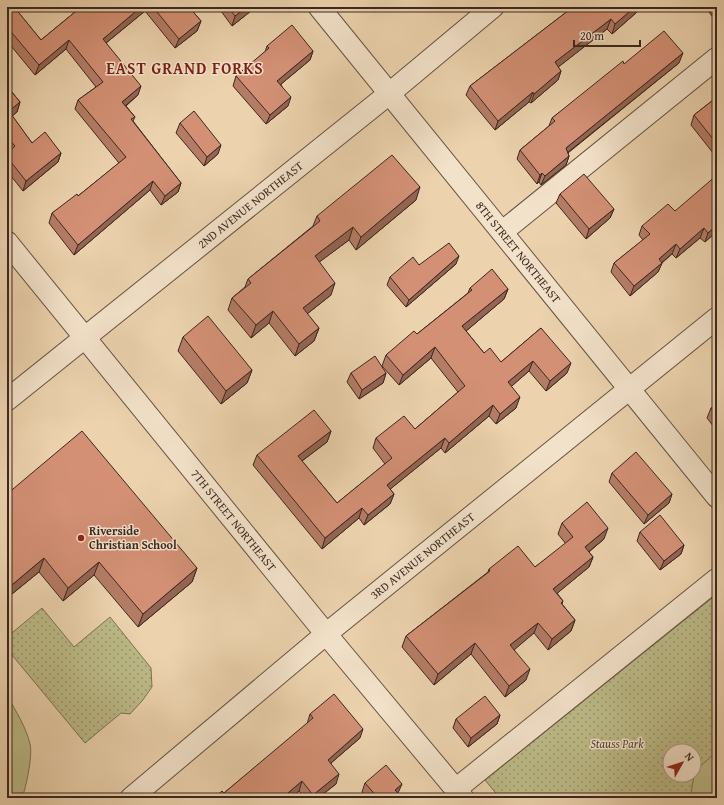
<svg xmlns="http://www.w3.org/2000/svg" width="724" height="805" font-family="'Gentium Book Plus',serif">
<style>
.grass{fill:url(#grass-dots);stroke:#7b7254;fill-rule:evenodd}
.garden{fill:#bcbb88;stroke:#7b7254}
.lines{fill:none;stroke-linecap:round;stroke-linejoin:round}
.minor-casing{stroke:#665344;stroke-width:23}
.minor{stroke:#f3e2ca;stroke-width:21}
.wall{fill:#b57c65;stroke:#3a2821}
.shaded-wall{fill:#946552;stroke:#3a2821}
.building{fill:#d39075;stroke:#3a2821}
.poi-dot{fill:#8f2418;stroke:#f3e2ca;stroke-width:1.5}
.labels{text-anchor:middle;stroke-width:3;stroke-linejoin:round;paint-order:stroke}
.street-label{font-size:12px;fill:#3a2821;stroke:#f3e2ca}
.poi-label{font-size:12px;font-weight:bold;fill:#3a2821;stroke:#f3e2ca;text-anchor:start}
.park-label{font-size:12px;font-style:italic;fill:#544536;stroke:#f3e2ca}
.district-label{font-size:16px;font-weight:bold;letter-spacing:1px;fill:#7a1f14;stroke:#f3e2ca}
</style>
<defs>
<pattern id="grass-dots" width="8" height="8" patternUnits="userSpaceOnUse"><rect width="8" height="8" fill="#bcbb88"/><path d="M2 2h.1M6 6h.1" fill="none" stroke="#9a986f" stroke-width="1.8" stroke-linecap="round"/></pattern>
</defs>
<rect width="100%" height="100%" fill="#ecd3ae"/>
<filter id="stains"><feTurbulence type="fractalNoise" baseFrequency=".005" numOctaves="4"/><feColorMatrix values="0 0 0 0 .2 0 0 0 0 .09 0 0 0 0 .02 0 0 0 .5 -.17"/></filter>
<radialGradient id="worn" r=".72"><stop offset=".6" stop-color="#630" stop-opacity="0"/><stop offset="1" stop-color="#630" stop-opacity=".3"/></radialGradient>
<path class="grass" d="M 717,594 L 717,798 L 500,798 L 485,780 ZM 670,751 L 694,751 L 694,775 L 670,775 Z
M 42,608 L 74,647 L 110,617 L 151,668 L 152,687 L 142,701 L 130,714 L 121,713 L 85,743 L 7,649 L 7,637 Z"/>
<path class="garden" d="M 7,696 C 16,711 26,727 30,744 C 33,754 26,788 22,798 L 7,798 Z
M 717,751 L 717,798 L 690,798 L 695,771 Z"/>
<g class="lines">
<defs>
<g id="minor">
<path id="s1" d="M 319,7 L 717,497"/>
<path d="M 502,232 L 717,58"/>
<path id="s2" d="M 7,242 L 326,634 L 463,798"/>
<path id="s3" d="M 7,400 L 390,93 L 493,7"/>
<path d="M 456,789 L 717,579"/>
<path id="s4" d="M 131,798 L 326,634 L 717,318"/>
</g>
</defs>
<use href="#minor" class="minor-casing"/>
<use href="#minor" class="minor"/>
</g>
<path class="wall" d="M 7,7 L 18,12 L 41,40 L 81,7 L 189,7 L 201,21 L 197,31 L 175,48 L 145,11 L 106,43 L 138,95 L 126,106 L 135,117 L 133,121 L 181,183 L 178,192 L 161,205 L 150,190 L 74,255 L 49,223 L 52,213 L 78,196 L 119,163 L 75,109 L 78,100 L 96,87 L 66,49 L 35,75 L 7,41 Z
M 218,7 L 256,7 L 232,26 Z
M 573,7 L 639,7 L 637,12 L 612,34 L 607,29 L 558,67 L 561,71 L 558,80 L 531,103 L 529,102 L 495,130 L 466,95 L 470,86 Z
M 711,7 L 717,7 L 717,23 L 709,12 Z
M 267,46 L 313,51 L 310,60 L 281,84 L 288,106 L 266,124 L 233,86 L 236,76 L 265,52 Z
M 679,63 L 568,153 L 569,156 L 566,165 L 541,185 L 539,182 L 537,184 L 517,159 L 520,150 L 549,126 L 552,118 L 624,64 Z
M 7,86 L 20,102 L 17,112 L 12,116 L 32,143 L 61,153 L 58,162 L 23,191 L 7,171 L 7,153 L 8,152 L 7,150 Z
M 717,97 L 717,158 L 691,125 L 694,115 Z
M 180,123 L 218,154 L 204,166 L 176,133 Z
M 560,194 L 614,209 L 610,218 L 586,239 L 556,203 Z
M 416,200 L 356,250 L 349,240 L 319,262 L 331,295 L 307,314 L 319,328 L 314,341 L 295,356 L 269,323 L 251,338 L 228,310 L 232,298 L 245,287 L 248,279 L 313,226 L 317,216 Z
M 675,211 L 717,231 L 705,242 L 700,238 L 676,258 L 672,254 L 662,263 L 658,272 L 630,296 L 611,272 L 614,263 L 643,240 L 639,235 L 642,226 Z
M 456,264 L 406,307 L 387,285 L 390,277 L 419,265 Z
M 470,288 L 508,289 L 504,299 L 466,331 L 484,353 L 501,362 L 541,328 L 567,373 L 546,391 L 529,371 L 511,386 L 516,408 L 496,424 L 489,416 L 445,453 L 441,448 L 390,489 L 394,494 L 390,504 L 364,525 L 359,518 L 322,549 L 253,465 L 257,455 L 331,431 L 327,442 L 302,461 L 337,503 L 385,464 L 373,448 L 376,438 L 415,429 L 458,392 L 431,358 L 399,385 L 382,366 L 386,355 L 417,334 L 468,293 Z
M 183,337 L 252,370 L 247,383 L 221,404 L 178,351 Z
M 351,373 L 386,373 L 383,383 L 359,399 L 347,382 Z
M 717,382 L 717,389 L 715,387 Z
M 717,403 L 717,431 L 707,418 L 711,408 Z
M 612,473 L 672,494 L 669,503 L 644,524 L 609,482 Z
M 7,494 L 197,568 L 192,582 L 138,627 L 94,575 L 63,601 L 39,572 L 7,598 Z
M 562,523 L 604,539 L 589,552 L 593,557 L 589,567 L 557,593 L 563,601 L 562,604 L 575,620 L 571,631 L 548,650 L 534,633 L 514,649 L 526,680 L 505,697 L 471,654 L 434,685 L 402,647 L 406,636 L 488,572 L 489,569 L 535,567 L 566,544 L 558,534 Z
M 640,532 L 684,545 L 681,554 L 660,570 L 637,541 Z
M 310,714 L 360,738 L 331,763 L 336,784 L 318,798 L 305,798 L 299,791 L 290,798 L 214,798 L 224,793 L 307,724 Z
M 500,715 L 497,724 L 468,747 L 453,728 L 456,719 Z
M 365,783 L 398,793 L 402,798 L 367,798 L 362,792 Z"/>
<path class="shaded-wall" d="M 17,7 L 25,7 L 12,18 L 15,8 Z
M 141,7 L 146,7 L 145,11 L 100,48 L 103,39 Z
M 247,7 L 256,7 L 232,26 L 235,16 Z
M 635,7 L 639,7 L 637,12 L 612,34 L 615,24 Z
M 611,19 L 607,29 L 552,72 L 555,62 Z
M 201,21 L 197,31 L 175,48 L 179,39 Z
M 69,40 L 66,49 L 35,75 L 39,65 Z
M 313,51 L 310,60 L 274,90 L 277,81 Z
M 683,53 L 679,63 L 562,157 L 566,148 Z
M 561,71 L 558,80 L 531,103 L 534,94 Z
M 141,86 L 138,95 L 119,111 L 122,102 Z
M 533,92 L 529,102 L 495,130 L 498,121 Z
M 291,97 L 288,106 L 266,124 L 270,115 Z
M 20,102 L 17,112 L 7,120 L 9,111 Z
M 221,145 L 218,154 L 204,166 L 207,157 Z
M 61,153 L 58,162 L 23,191 L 26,181 Z
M 569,156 L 566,165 L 541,185 L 545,176 Z
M 542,173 L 539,182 L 537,184 L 540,175 Z
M 153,181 L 150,190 L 74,255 L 78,245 Z
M 181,183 L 178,192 L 161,205 L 165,196 Z
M 420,187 L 416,200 L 356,250 L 361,237 Z
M 614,209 L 610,218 L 586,239 L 589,229 Z
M 717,225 L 717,231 L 705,242 L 708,233 Z
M 353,227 L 349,240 L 310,269 L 315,256 Z
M 704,228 L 700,238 L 676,258 L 680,249 Z
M 676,244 L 672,254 L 655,268 L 659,259 Z
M 459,256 L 456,264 L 406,307 L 409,300 Z
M 662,263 L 658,272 L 630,296 L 634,286 Z
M 335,283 L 331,295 L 298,321 L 303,308 Z
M 508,289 L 504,299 L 459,337 L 462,326 Z
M 10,299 L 7,307 L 7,301 Z
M 273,311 L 269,323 L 251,338 L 256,325 Z
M 319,328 L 314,341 L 295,356 L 299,344 Z
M 435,347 L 431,358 L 399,385 L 403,375 Z
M 533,361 L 529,371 L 504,393 L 508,382 Z
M 571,363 L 567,373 L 546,391 L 550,381 Z
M 252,370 L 247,383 L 221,404 L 226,391 Z
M 386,373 L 383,383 L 359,399 L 362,390 Z
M 520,397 L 516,408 L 496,424 L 500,414 Z
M 493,405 L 489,416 L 445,453 L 449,443 Z
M 331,431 L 327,442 L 295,466 L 298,456 Z
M 445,438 L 441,448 L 383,495 L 387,485 Z
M 394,494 L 390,504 L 364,525 L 368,515 Z
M 672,494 L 669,503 L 644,524 L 648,515 Z
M 362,508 L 359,518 L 322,549 L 325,538 Z
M 608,528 L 604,539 L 581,558 L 585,547 Z
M 684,545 L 681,554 L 660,570 L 664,561 Z
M 593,557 L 589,567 L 549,600 L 553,589 Z
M 44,558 L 39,572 L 7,598 L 7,589 Z
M 99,562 L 94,575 L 63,601 L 68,588 Z
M 197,568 L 192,582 L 138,627 L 143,614 Z
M 575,620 L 571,631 L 548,650 L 552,639 Z
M 538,623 L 534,633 L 507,656 L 510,645 Z
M 475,643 L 471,654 L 434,685 L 438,674 Z
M 530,669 L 526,680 L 505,697 L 509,686 Z
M 500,715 L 497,724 L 468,747 L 471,738 Z
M 363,729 L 360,738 L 324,769 L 328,760 Z
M 339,774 L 336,784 L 318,798 L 312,798 L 313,795 Z
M 302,781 L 299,791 L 290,798 L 282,798 Z
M 402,784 L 398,793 L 395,790 Z"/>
<path class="building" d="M 7,7 L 17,7 L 15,8 L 41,40 L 81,7 L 141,7 L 103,39 L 141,86 L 122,102 L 135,117 L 131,119 L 181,183 L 165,196 L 153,181 L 78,245 L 52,213 L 77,194 L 78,196 L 126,157 L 78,100 L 103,82 L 69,40 L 39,65 L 7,27 Z
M 153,7 L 189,7 L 201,21 L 179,39 Z
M 228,7 L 247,7 L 235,16 Z
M 573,7 L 635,7 L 615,24 L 611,19 L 555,62 L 561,71 L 534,94 L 533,92 L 498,121 L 470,86 Z
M 292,25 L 313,51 L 277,81 L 291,97 L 270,115 L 236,76 L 269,48 L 267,46 Z
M 664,31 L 683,53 L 566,148 L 569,156 L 545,176 L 542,173 L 540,175 L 520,150 L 555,121 L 552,118 L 623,61 L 624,64 Z
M 7,86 L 20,102 L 9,111 L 32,143 L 45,132 L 61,153 L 26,181 L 7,157 L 7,153 L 15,146 L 7,137 Z
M 717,97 L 717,144 L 694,115 Z
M 194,111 L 221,145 L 207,157 L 180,123 Z
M 392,155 L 420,187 L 361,237 L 353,227 L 315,256 L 335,283 L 303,308 L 319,328 L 299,344 L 273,311 L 256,325 L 232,298 L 251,283 L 248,279 L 320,221 L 317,216 Z
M 584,174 L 614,209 L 589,229 L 560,194 Z
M 717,175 L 717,225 L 708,233 L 704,228 L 680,249 L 676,244 L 659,259 L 662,263 L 634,286 L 614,263 L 650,234 L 642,226 L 668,204 L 675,211 Z
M 449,243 L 459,256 L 409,300 L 390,277 L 413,257 L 419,265 Z
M 492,269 L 508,289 L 462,326 L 484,353 L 490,348 L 501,362 L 541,328 L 571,363 L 550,381 L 533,361 L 508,382 L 520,397 L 500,414 L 493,405 L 449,443 L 445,438 L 387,485 L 394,494 L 368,515 L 362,508 L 325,538 L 257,455 L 314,410 L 331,431 L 298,456 L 337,503 L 392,458 L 376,438 L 404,416 L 415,429 L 465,386 L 435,347 L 403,375 L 386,355 L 414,331 L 417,334 L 472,290 L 470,288 Z
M 7,295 L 10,299 L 7,301 Z
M 208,316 L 252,370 L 226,391 L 183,337 Z
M 375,356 L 386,373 L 362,390 L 351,373 Z
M 717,403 L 717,417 L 711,408 Z
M 82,431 L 197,568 L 143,614 L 99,562 L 68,588 L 44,558 L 7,589 L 7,494 Z
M 636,452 L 672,494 L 648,515 L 612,473 Z
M 587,502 L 608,528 L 585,547 L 593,557 L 553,589 L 563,601 L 561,603 L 575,620 L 552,639 L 538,623 L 510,645 L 530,669 L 509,686 L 475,643 L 438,674 L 406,636 L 490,571 L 489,569 L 518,546 L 535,567 L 573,537 L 562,523 Z
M 660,515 L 684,545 L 664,561 L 640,532 Z
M 334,694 L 363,729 L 328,760 L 339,774 L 313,795 L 302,781 L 282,798 L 214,798 L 222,791 L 224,793 L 313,718 L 310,714 Z
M 485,696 L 500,715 L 471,738 L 456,719 Z
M 386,765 L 402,784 L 395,790 L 402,798 L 378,798 L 365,783 Z"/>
<circle class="poi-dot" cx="81" cy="538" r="4"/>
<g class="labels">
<g class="street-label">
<text dy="4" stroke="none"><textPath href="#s3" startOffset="312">2ND AVENUE NORTHEAST</textPath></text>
<text dy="4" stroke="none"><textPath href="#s1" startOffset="316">8TH STREET NORTHEAST</textPath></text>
<text dy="4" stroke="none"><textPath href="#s2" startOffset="359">7TH STREET NORTHEAST</textPath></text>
<text dy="4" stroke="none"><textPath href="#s4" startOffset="379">3RD AVENUE NORTHEAST</textPath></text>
</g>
<g class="poi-label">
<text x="89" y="535">Riverside<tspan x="89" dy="14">Christian School</tspan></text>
</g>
<g class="park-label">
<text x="617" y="748">Stauss Park</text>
</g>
<g class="district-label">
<text x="185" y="74">EAST GRAND FORKS</text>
</g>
</g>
<rect width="724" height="805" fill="none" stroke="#ecd3ae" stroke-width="24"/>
<rect x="8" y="8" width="708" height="789" fill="none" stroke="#3a2821" stroke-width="2"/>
<rect x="12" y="12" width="700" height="781" fill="none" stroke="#3a2821"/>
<g transform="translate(682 763) rotate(51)"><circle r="19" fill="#f3e2ca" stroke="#a99886"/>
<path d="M0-3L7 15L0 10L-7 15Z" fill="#8f2418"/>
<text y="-6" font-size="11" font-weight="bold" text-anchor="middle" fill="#3a2821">N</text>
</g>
<path d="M574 40v6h66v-6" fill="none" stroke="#3a2821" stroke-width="2"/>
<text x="580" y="40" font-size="12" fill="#3a2821" stroke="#f3e2ca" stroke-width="3" paint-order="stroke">20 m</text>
<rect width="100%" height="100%" filter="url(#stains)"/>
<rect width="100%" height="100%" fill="url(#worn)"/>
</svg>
